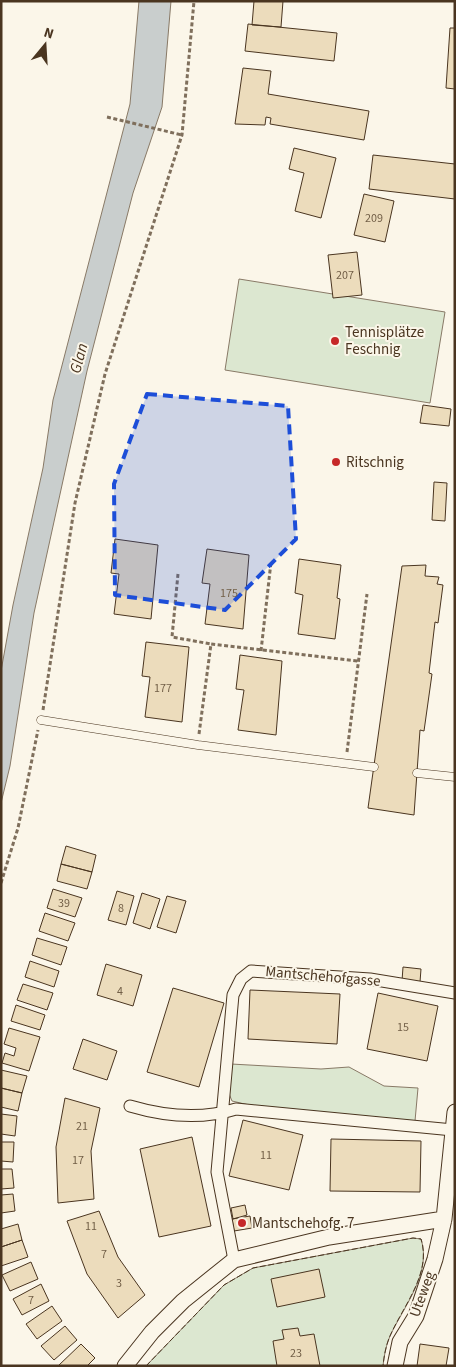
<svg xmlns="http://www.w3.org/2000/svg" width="456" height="1367" font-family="'Source Sans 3',sans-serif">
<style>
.green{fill:#dce7d0;stroke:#887966}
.water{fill:#c9cecd;stroke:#887966}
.building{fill:#ecdcbc;stroke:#4a3520}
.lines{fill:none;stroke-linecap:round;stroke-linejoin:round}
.service-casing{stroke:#4a3520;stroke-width:9}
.pedestrian-casing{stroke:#4a3520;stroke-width:13}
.minor-casing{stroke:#4a3520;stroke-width:17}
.path{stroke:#7f6f5c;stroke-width:3;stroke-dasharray:4 2.5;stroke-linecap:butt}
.service{stroke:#fbf6e9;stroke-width:8}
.pedestrian{stroke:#fbf6e9;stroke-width:11}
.minor{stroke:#fbf6e9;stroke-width:15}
.fence{stroke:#4a3520;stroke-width:1;stroke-dasharray:6 2.5;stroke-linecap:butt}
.marked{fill:#1d4ed8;fill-opacity:0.2;stroke:#1d4ed8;stroke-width:4;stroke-dasharray:10 6;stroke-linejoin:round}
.poi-dot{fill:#c62828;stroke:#fbf6e9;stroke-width:2}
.labels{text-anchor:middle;stroke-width:4;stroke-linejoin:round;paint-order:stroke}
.number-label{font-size:12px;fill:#725f47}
.poi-label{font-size:15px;fill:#4a3520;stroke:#fbf6e9;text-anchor:start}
.street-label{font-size:15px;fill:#4a3520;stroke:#fbf6e9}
.water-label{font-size:16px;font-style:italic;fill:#4a3520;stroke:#fbf6e9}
</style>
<rect width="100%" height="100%" fill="#fbf6e9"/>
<path class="green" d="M 239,279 L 445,312 L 430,403 L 225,370 Z
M 231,1064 L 321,1069 L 349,1067 L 384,1086 L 418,1088 L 415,1121 L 249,1105 L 232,1101 L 228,1091 Z
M 413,1238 L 421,1239 C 432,1273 404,1306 390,1336 C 386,1345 384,1356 383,1366 L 146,1366 L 224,1285 L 253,1268 Z"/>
<path class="water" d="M 139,1 L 171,1 L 162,107 L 133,193 L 87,371 L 34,613 L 10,766 L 1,803 L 1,671 L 13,605 L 43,468 L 53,400 L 130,104 Z"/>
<path class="building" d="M 254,1 L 283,1 L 281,27 L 252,25 Z
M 248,24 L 337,33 L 334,61 L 245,51 Z
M 450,28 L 455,28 L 455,89 L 446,88 Z
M 243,68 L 271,71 L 268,94 L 369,111 L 364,140 L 270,124 L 271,118 L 266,117 L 265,125 L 235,124 Z
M 294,148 L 336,158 L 321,218 L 295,211 L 304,173 L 289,169 Z
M 373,155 L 455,164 L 455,199 L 369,189 Z
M 364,194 L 394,201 L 385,242 L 354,235 Z
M 357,252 L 362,295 L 333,298 L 328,255 Z
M 423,405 L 451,409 L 449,426 L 420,423 Z
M 434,482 L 447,483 L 445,521 L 432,520 Z
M 115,539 L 158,545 L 151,619 L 114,614 L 119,574 L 111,573 Z
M 207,549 L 249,555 L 243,629 L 205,624 L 210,584 L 202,583 Z
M 299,559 L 341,565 L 337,598 L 340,599 L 335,639 L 298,634 L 303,595 L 295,593 Z
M 426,565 L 425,576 L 439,577 L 437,584 L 443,585 L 438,623 L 435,622 L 429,673 L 432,674 L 424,731 L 420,730 L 414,815 L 368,808 L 402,566 Z
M 146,642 L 189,647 L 182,722 L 145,717 L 150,677 L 142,676 Z
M 240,655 L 282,661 L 276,735 L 238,730 L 244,690 L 236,689 Z
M 66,846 L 96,855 L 92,872 L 61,864 Z
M 61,864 L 92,872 L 87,889 L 57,881 Z
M 53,889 L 82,898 L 75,917 L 47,908 Z
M 117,891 L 134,896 L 126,925 L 108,920 Z
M 142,893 L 160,899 L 150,929 L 133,923 Z
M 167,896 L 186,901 L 176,933 L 157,927 Z
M 45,913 L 75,923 L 68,941 L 39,931 Z
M 37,938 L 67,947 L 61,965 L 32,955 Z
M 30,961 L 59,971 L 54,987 L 25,977 Z
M 106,964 L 142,975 L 133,1006 L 97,995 Z
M 403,967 L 421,969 L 420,982 L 402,981 Z
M 23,984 L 53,993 L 47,1010 L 17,1000 Z
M 173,988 L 224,1003 L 199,1087 L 147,1072 Z
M 250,990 L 340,994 L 337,1044 L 248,1039 Z
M 378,993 L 438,1006 L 427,1061 L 367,1049 Z
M 16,1005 L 45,1015 L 40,1030 L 11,1021 Z
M 9,1028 L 40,1037 L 29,1071 L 2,1063 L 5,1053 L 14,1056 L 16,1048 L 4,1044 Z
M 83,1039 L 117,1051 L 107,1080 L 73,1069 Z
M 1,1070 L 27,1076 L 22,1093 L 1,1088 Z
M 1,1088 L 22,1093 L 18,1111 L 1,1107 Z
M 65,1098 L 100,1108 L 91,1151 L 94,1199 L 58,1203 L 56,1147 Z
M 1,1114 L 17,1116 L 15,1136 L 1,1134 Z
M 243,1120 L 303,1135 L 289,1190 L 229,1176 Z
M 192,1137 L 211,1226 L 159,1237 L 140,1149 Z
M 331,1139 L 421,1141 L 420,1192 L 330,1191 Z
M 1,1142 L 14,1142 L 13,1162 L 1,1161 Z
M 1,1169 L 12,1169 L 14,1188 L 1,1189 Z
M 13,1194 L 15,1211 L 1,1213 L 1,1195 Z
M 245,1205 L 247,1215 L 233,1219 L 231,1208 Z
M 99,1211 L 118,1257 L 145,1295 L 118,1318 L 87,1274 L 67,1221 Z
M 250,1216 L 252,1228 L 234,1231 L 232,1219 Z
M 18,1224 L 22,1240 L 1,1247 L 1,1229 Z
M 22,1240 L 28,1257 L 1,1266 L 1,1247 Z
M 31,1262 L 38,1279 L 10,1291 L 2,1275 Z
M 319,1269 L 325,1297 L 277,1307 L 271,1279 Z
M 41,1284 L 49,1301 L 22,1315 L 13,1299 Z
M 52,1306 L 62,1321 L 37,1339 L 26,1324 Z
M 65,1326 L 77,1340 L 54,1360 L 41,1346 Z
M 298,1328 L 300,1336 L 314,1334 L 320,1366 L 277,1366 L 273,1341 L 284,1339 L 282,1330 Z
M 81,1344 L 95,1358 L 87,1366 L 58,1366 Z
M 420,1344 L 449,1348 L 446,1366 L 417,1366 Z"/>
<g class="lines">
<defs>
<path id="service" d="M 41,720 L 198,745 L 374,767
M 417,773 L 455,777"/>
<path id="pedestrian" d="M 130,1106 C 164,1116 201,1120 236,1109 L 453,1130
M 234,1260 L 217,1172 L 233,995 L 241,979 L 251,971 L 370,979 L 455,993"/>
<path id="minor" d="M 125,1366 L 152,1332 L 183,1301 L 234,1260 L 329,1237 L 444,1219
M 395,1366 L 400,1342 L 416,1316 L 435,1259 L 444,1219 L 455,1112"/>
</defs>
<use href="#service" class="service-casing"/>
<use href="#pedestrian" class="pedestrian-casing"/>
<use href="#minor" class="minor-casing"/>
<path class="path" d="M 107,117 L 182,135
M 178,574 L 172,637 L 211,644
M 261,651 L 271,562
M 43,710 L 75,503 L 105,374 L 182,135 L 194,1
M 199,734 L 211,644 L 358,661
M 347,752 L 367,594
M 1,883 L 18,828 L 38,730"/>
<use href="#service" class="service"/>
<use href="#pedestrian" class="pedestrian"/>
<use href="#minor" class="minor"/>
<path class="fence" d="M 146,1366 L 224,1285 L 253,1268 L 413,1238 L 421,1239 C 432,1273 403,1306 390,1336 C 386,1345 384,1356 383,1366"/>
</g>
<path class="marked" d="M 147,394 L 288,406 L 296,539 L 225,610 L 115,595 L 114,484 Z"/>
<g class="poi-dot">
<circle cx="335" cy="341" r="5"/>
<circle cx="336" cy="462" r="5"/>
<circle cx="242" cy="1223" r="5"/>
</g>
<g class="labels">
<g class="number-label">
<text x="374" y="222">209</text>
<text x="345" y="279">207</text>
<text x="229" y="597">175</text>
<text x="163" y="692">177</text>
<text x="64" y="907">39</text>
<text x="121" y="912">8</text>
<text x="120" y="995">4</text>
<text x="403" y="1031">15</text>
<text x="82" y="1130">21</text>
<text x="266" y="1159">11</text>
<text x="78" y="1164">17</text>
<text x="91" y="1230">11</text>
<text x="104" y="1258">7</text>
<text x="119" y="1287">3</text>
<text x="31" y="1304">7</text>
<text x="296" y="1357">23</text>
</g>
<g class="poi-label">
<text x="345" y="337">Tennisplätze<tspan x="345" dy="17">Feschnig</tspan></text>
<text x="346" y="467">Ritschnig</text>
<text x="252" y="1228">Mantschehofg. 7</text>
</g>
<g class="street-label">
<text transform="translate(323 976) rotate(5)" y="5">Mantschehofgasse</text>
<text transform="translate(422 1294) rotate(-70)" y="5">Uteweg</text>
</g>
<g class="water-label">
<text transform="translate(78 358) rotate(-75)" y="6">Glan</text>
</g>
</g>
<rect width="456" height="1367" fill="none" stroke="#4a3520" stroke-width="5"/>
<g transform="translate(45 45) rotate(18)" stroke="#fbf6e9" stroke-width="4" paint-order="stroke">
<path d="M0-4L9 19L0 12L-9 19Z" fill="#4a3520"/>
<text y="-8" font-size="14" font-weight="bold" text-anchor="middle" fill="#4a3520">N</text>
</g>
</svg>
